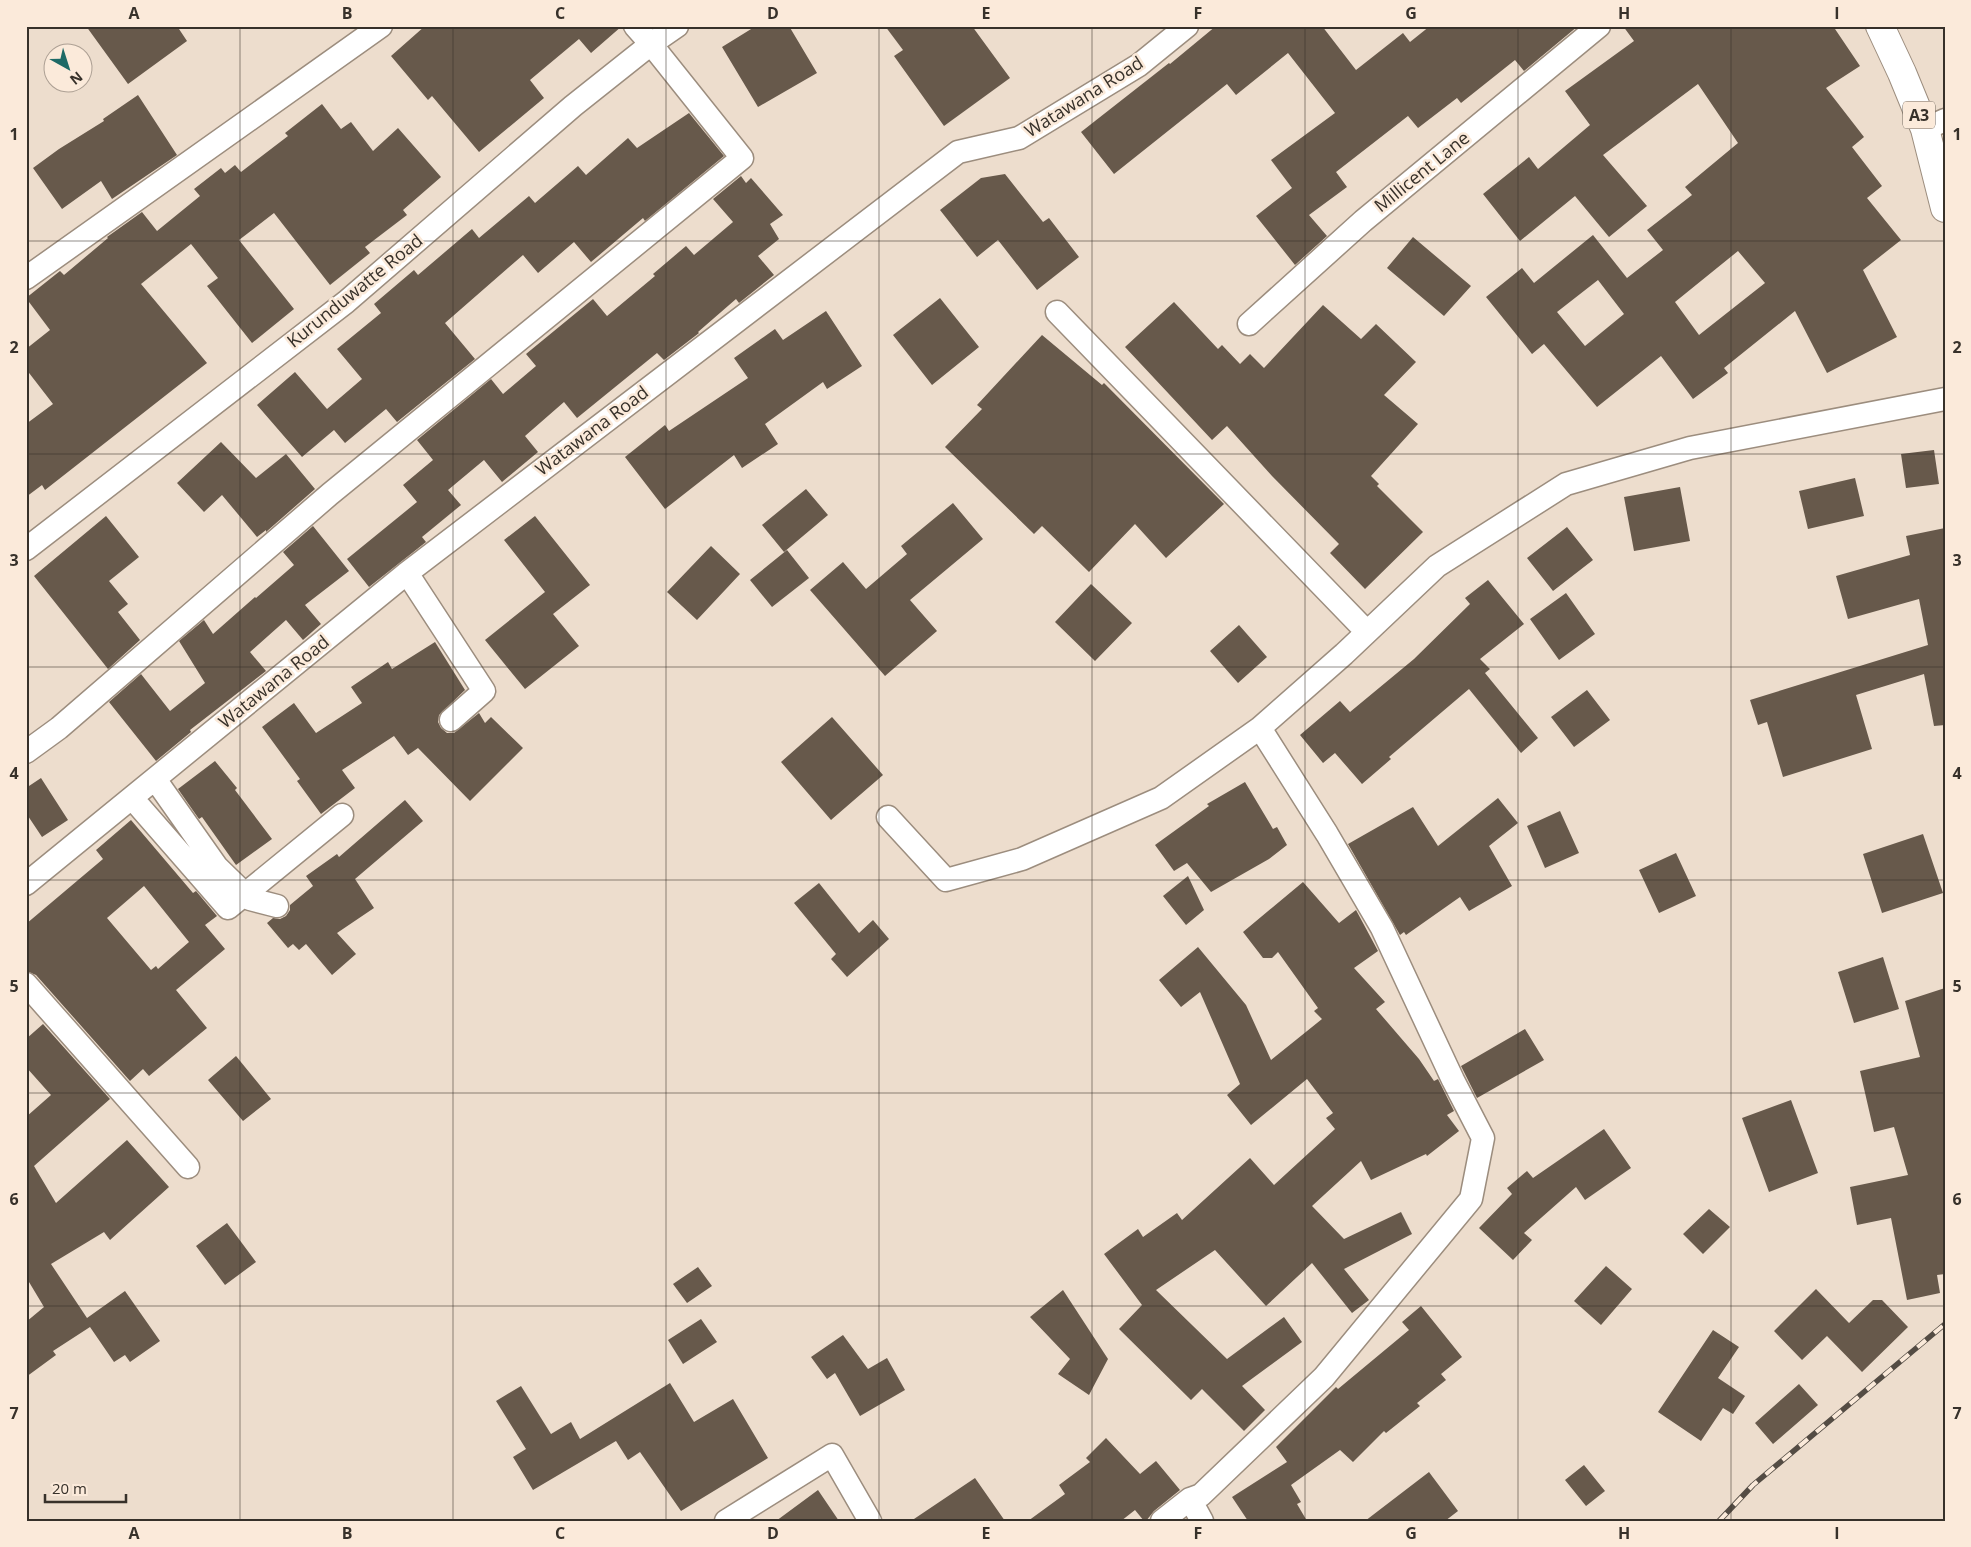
<svg xmlns="http://www.w3.org/2000/svg" width="1971" height="1547" font-family="'Open Sans',sans-serif">
<style>
.building{fill:#67594b;fill-rule:evenodd}
.lines{fill:none;stroke-linecap:round;stroke-linejoin:round}
.street-casing{stroke:#9c8d7e;stroke-width:25}
.highway-casing{stroke:#9c8d7e;stroke-width:30}
.street{stroke:#fff;stroke-width:22}
.highway{stroke:#fff;stroke-width:28}
.rail-casing{stroke:#544c44;stroke-width:5.5}
.rail{stroke:#fbeada;stroke-width:4;stroke-dasharray:11;stroke-linecap:butt}
.grid{fill:none;stroke:#37312a;stroke-width:1;stroke-opacity:0.55}
.labels{text-anchor:middle;stroke-width:5;stroke-linejoin:round;paint-order:stroke}
.shield{fill:#fbeada;stroke:#72685f;stroke-width:1}
.shield-label{font-size:16px;font-weight:bold;fill:#37312a}
.street-label{font-size:18px;fill:#37312a;stroke:#fbeada}
.neatline{fill:none;stroke:#37312a;stroke-width:2}
.grid-label{font-size:16px;text-anchor:middle;font-weight:bold;fill:#37312a}
</style>
<rect width="100%" height="100%" fill="#edddcd"/>
<path class="building" d="M 86,26 L 177,26 L 187,41 L 128,84 Z
M 425,26 L 622,26 L 591,53 L 579,39 L 530,80 L 544,98 L 479,152 L 432,96 L 428,100 L 391,56 Z
M 756,26 L 789,26 L 817,73 L 758,107 L 722,47 Z
M 885,26 L 972,26 L 1010,78 L 944,126 L 894,56 L 903,50 Z
M 1216,26 L 1322,26 L 1356,70 L 1403,33 L 1410,42 L 1430,26 L 1578,26 L 1524,71 L 1515,60 L 1461,103 L 1457,98 L 1418,128 L 1408,116 L 1336,172 L 1347,187 L 1309,215 L 1327,236 L 1295,265 L 1256,216 L 1292,188 L 1271,160 L 1335,113 L 1288,53 L 1236,95 L 1227,84 L 1114,174 L 1081,132 L 1169,63 L 1170,64 Z
M 1623,26 L 1833,26 L 1860,66 L 1826,88 L 1864,137 L 1852,147 L 1882,186 L 1867,198 L 1901,240 L 1863,270 L 1897,337 L 1827,373 L 1795,311 L 1724,368 L 1728,373 L 1693,399 L 1661,356 L 1597,407 L 1544,344 L 1532,354 L 1486,297 L 1522,268 L 1534,283 L 1593,235 L 1627,278 L 1663,250 L 1647,230 L 1692,195 L 1685,187 L 1738,143 L 1698,84 L 1603,155 L 1647,206 L 1609,237 L 1575,196 L 1520,241 L 1483,194 L 1529,157 L 1538,169 L 1590,125 L 1565,91 L 1634,41 ZM 1738,251 L 1765,283 L 1699,335 L 1675,302 ZM 1598,280 L 1624,314 L 1585,346 L 1557,312 Z
M 138,95 L 177,155 L 112,199 L 101,181 L 62,209 L 33,168 L 59,149 L 104,121 L 103,119 Z
M 322,104 L 341,129 L 351,122 L 373,151 L 398,128 L 441,177 L 403,210 L 407,215 L 365,247 L 370,253 L 330,285 L 274,213 L 239,240 L 294,309 L 252,343 L 207,286 L 218,278 L 191,244 L 141,284 L 207,363 L 45,490 L 42,485 L 26,497 L 26,424 L 53,404 L 26,369 L 26,349 L 50,330 L 26,298 L 60,271 L 64,275 L 108,238 L 107,237 L 142,212 L 157,231 L 200,196 L 194,189 L 221,168 L 225,173 L 235,165 L 241,172 L 288,136 L 285,133 Z
M 689,113 L 724,156 L 645,221 L 643,218 L 591,262 L 574,242 L 538,273 L 523,255 L 445,323 L 475,359 L 397,422 L 386,409 L 345,443 L 334,430 L 302,457 L 257,405 L 295,372 L 327,409 L 362,379 L 337,349 L 381,313 L 374,304 L 414,270 L 418,275 L 472,229 L 479,238 L 529,196 L 535,203 L 578,166 L 586,175 L 628,138 L 637,148 Z
M 1005,174 L 1043,222 L 1049,218 L 1079,257 L 1037,290 L 998,240 L 977,257 L 940,210 L 981,178 Z
M 741,176 L 746,183 L 751,178 L 783,215 L 770,224 L 779,239 L 758,256 L 774,275 L 739,303 L 736,299 L 698,332 L 699,333 L 664,360 L 657,353 L 577,418 L 564,402 L 525,436 L 538,452 L 502,482 L 484,460 L 448,490 L 461,505 L 422,537 L 426,542 L 369,587 L 347,559 L 417,502 L 403,485 L 433,460 L 417,440 L 491,379 L 503,394 L 536,366 L 526,354 L 593,299 L 607,316 L 655,276 L 653,274 L 686,246 L 694,255 L 733,222 L 713,199 Z
M 1413,237 L 1471,286 L 1444,316 L 1387,268 Z
M 940,298 L 979,347 L 932,385 L 893,335 Z
M 1174,302 L 1218,349 L 1222,345 L 1240,364 L 1250,354 L 1264,368 L 1323,305 L 1361,339 L 1376,324 L 1416,362 L 1384,395 L 1418,424 L 1371,476 L 1379,484 L 1377,486 L 1423,532 L 1365,589 L 1330,553 L 1339,544 L 1272,476 L 1227,426 L 1212,440 L 1125,347 Z
M 826,311 L 862,366 L 827,389 L 823,382 L 765,424 L 778,444 L 742,468 L 734,455 L 665,509 L 625,457 L 665,425 L 669,431 L 748,378 L 734,358 L 775,329 L 783,340 Z
M 1042,335 L 1102,385 L 1104,383 L 1224,504 L 1166,558 L 1135,524 L 1089,572 L 1042,526 L 1034,534 L 945,447 L 982,409 L 977,405 Z
M 221,442 L 256,478 L 286,454 L 315,489 L 266,532 L 266,530 L 257,537 L 222,495 L 204,512 L 177,483 Z
M 1934,450 L 1939,484 L 1906,488 L 1901,454 Z
M 1855,478 L 1864,516 L 1808,529 L 1799,491 Z
M 1680,487 L 1690,541 L 1634,551 L 1624,497 Z
M 806,489 L 828,515 L 784,552 L 762,525 Z
M 953,503 L 983,539 L 910,600 L 937,631 L 885,676 L 810,590 L 843,562 L 866,589 L 907,554 L 901,546 Z
M 106,516 L 139,557 L 109,581 L 128,604 L 118,612 L 140,640 L 108,669 L 34,576 Z
M 535,516 L 590,585 L 553,614 L 579,646 L 525,689 L 485,640 L 545,592 L 504,540 Z
M 313,526 L 349,571 L 305,605 L 321,624 L 303,640 L 286,620 L 250,652 L 266,671 L 190,730 L 191,732 L 156,761 L 109,702 L 141,674 L 170,711 L 205,683 L 179,641 L 204,620 L 213,634 L 255,597 L 256,598 L 294,565 L 283,552 Z
M 1567,527 L 1593,560 L 1553,591 L 1527,558 Z
M 1945,528 L 1945,725 L 1934,726 L 1924,674 L 1856,695 L 1872,749 L 1783,777 L 1767,722 L 1758,725 L 1750,700 L 1928,645 L 1919,599 L 1848,619 L 1836,576 L 1910,555 L 1906,536 Z
M 711,546 L 740,574 L 697,620 L 667,592 Z
M 787,550 L 809,578 L 772,607 L 750,580 Z
M 1488,580 L 1524,624 L 1480,659 L 1490,669 L 1485,673 L 1538,738 L 1521,753 L 1469,689 L 1389,757 L 1391,759 L 1362,784 L 1335,753 L 1323,763 L 1300,735 L 1340,701 L 1350,712 L 1414,659 L 1470,604 L 1465,598 Z
M 1091,584 L 1132,623 L 1095,661 L 1055,622 Z
M 1566,593 L 1595,634 L 1559,660 L 1530,619 Z
M 1239,625 L 1267,657 L 1238,683 L 1210,651 Z
M 435,642 L 465,690 L 439,715 L 438,722 L 441,728 L 447,733 L 454,733 L 479,713 L 485,723 L 491,717 L 523,748 L 470,801 L 418,748 L 408,755 L 394,736 L 342,770 L 355,788 L 321,814 L 297,781 L 300,779 L 262,727 L 294,703 L 316,733 L 362,703 L 351,687 L 388,662 L 392,669 Z
M 1587,690 L 1610,720 L 1574,747 L 1551,717 Z
M 832,717 L 883,775 L 831,820 L 781,762 Z
M 215,761 L 237,788 L 235,790 L 272,839 L 236,865 L 202,817 L 199,819 L 178,789 Z
M 41,778 L 68,820 L 42,837 L 26,813 L 26,788 Z
M 1245,782 L 1273,829 L 1277,827 L 1287,845 L 1269,859 L 1211,892 L 1187,863 L 1174,871 L 1155,845 L 1209,806 L 1207,804 Z
M 1498,798 L 1518,823 L 1489,846 L 1512,886 L 1469,911 L 1460,897 L 1406,935 L 1404,932 L 1400,935 L 1348,844 L 1413,807 L 1438,846 Z
M 405,800 L 423,821 L 355,879 L 374,908 L 337,933 L 356,954 L 332,975 L 306,944 L 299,950 L 293,944 L 288,948 L 267,923 L 273,918 L 280,919 L 286,916 L 290,910 L 290,905 L 313,886 L 306,876 L 337,854 L 339,857 Z
M 1560,811 L 1579,853 L 1545,868 L 1527,826 Z
M 131,820 L 193,893 L 196,891 L 217,916 L 205,925 L 225,949 L 176,990 L 207,1028 L 149,1076 L 143,1069 L 130,1081 L 36,975 L 26,971 L 26,924 L 103,859 L 96,850 ZM 144,886 L 189,942 L 158,969 L 156,966 L 151,970 L 107,918 Z
M 1923,834 L 1943,893 L 1882,913 L 1863,854 Z
M 1676,853 L 1696,896 L 1659,913 L 1639,870 Z
M 1188,876 L 1204,910 L 1186,925 L 1163,896 Z
M 1303,882 L 1339,923 L 1356,910 L 1378,951 L 1354,968 L 1385,1002 L 1376,1009 L 1419,1059 L 1434,1081 L 1438,1079 L 1454,1111 L 1447,1115 L 1459,1131 L 1427,1156 L 1426,1154 L 1371,1180 L 1361,1161 L 1312,1206 L 1344,1239 L 1401,1212 L 1412,1234 L 1344,1269 L 1369,1300 L 1352,1313 L 1312,1263 L 1266,1306 L 1215,1250 L 1156,1290 L 1227,1359 L 1284,1317 L 1302,1342 L 1242,1386 L 1265,1410 L 1244,1431 L 1202,1389 L 1191,1400 L 1119,1329 L 1142,1305 L 1104,1254 L 1138,1229 L 1143,1237 L 1177,1213 L 1182,1220 L 1250,1158 L 1274,1185 L 1335,1129 L 1326,1118 L 1333,1113 L 1307,1079 L 1251,1125 L 1227,1095 L 1240,1084 L 1200,992 L 1181,1007 L 1159,980 L 1198,947 L 1246,1005 L 1271,1060 L 1322,1019 L 1314,1011 L 1318,1008 L 1278,952 L 1272,958 L 1263,958 L 1243,932 Z
M 819,883 L 859,933 L 873,920 L 889,939 L 847,977 L 831,959 L 836,954 L 794,903 Z
M 1883,957 L 1899,1009 L 1854,1023 L 1838,972 Z
M 1945,988 L 1945,1274 L 1937,1275 L 1940,1293 L 1907,1300 L 1891,1218 L 1857,1225 L 1850,1187 L 1908,1175 L 1894,1127 L 1874,1132 L 1860,1071 L 1920,1057 L 1905,1001 Z
M 43,1024 L 110,1099 L 34,1166 L 56,1203 L 127,1140 L 169,1187 L 110,1240 L 104,1232 L 51,1264 L 87,1318 L 125,1291 L 160,1341 L 130,1362 L 125,1355 L 114,1362 L 90,1327 L 53,1351 L 56,1355 L 26,1377 L 26,1322 L 44,1307 L 26,1277 L 26,1117 L 51,1095 L 26,1067 L 26,1039 Z
M 1525,1029 L 1544,1060 L 1477,1098 L 1461,1066 Z
M 236,1056 L 271,1099 L 243,1121 L 208,1080 Z
M 1791,1100 L 1818,1173 L 1769,1192 L 1742,1118 Z
M 1604,1129 L 1631,1168 L 1585,1200 L 1576,1187 L 1524,1233 L 1532,1240 L 1513,1260 L 1479,1228 L 1512,1194 L 1507,1188 L 1527,1171 L 1533,1178 Z
M 1709,1209 L 1730,1227 L 1703,1254 L 1683,1234 Z
M 227,1223 L 256,1262 L 225,1285 L 196,1246 Z
M 1606,1266 L 1632,1289 L 1601,1325 L 1574,1301 Z
M 698,1267 L 712,1286 L 687,1303 L 673,1284 Z
M 1816,1289 L 1849,1323 L 1873,1300 L 1882,1300 L 1908,1327 L 1862,1372 L 1827,1336 L 1802,1360 L 1774,1331 Z
M 1063,1290 L 1108,1359 L 1089,1395 L 1058,1374 L 1070,1359 L 1030,1317 Z
M 1421,1306 L 1462,1357 L 1441,1374 L 1446,1380 L 1417,1403 L 1420,1406 L 1386,1433 L 1384,1431 L 1353,1462 L 1340,1450 L 1291,1485 L 1301,1502 L 1297,1504 L 1307,1521 L 1248,1521 L 1232,1497 L 1287,1462 L 1276,1447 L 1336,1387 L 1338,1389 L 1409,1330 L 1402,1322 Z
M 701,1319 L 717,1342 L 683,1364 L 668,1340 Z
M 1713,1330 L 1739,1347 L 1718,1378 L 1745,1396 L 1733,1414 L 1723,1408 L 1701,1441 L 1658,1412 Z
M 843,1335 L 868,1369 L 887,1358 L 905,1390 L 860,1416 L 835,1373 L 827,1379 L 811,1357 Z
M 670,1383 L 694,1422 L 733,1399 L 768,1458 L 681,1511 L 640,1452 L 628,1460 L 616,1441 L 533,1490 L 513,1457 L 526,1449 L 496,1401 L 521,1386 L 551,1434 L 571,1422 L 580,1439 Z
M 1799,1384 L 1818,1405 L 1773,1444 L 1755,1423 Z
M 1106,1438 L 1140,1474 L 1156,1461 L 1180,1490 L 1154,1511 L 1146,1521 L 1144,1521 L 1135,1510 L 1121,1521 L 1028,1521 L 1065,1494 L 1059,1485 L 1090,1462 L 1086,1458 Z
M 1584,1465 L 1605,1491 L 1586,1506 L 1565,1480 Z
M 1429,1472 L 1458,1511 L 1445,1521 L 1365,1521 Z
M 975,1478 L 1005,1521 L 911,1521 Z
M 818,1490 L 839,1521 L 776,1521 Z"/>
<g class="lines">
<defs>
<path id="street" d="M 1925,129 L 1945,120
M 26,278 L 381,26
M 1057,312 L 1367,632
M 1249,324 L 1363,221 L 1599,26
M 26,549 L 346,302 L 573,106 L 651,44 L 677,26
M 407,573 L 484,691 L 451,720
M 26,752 L 59,728 L 330,494 L 742,158 L 651,44 L 635,26
M 155,779 L 217,867 L 250,899 L 277,906
M 132,798 L 228,908 L 342,815
M 888,817 L 946,880 L 1022,859 L 1161,798 L 1260,728 L 1344,654 L 1437,566 L 1566,484 L 1690,448 L 1945,399
M 26,884 L 407,573 L 958,152 L 1019,138 L 1139,65 L 1187,26
M 26,984 L 188,1167
M 1190,1499 L 1202,1521
M 726,1521 L 832,1455 L 870,1521
M 1162,1521 L 1190,1499 L 1201,1495 L 1324,1377 L 1471,1199 L 1483,1138 L 1453,1080 L 1382,928 L 1327,834 L 1260,728"/>
<path id="highway" d="M 1880,26 L 1902,73 L 1925,129 L 1945,208"/>
</defs>
<use href="#street" class="street-casing"/>
<use href="#highway" class="highway-casing"/>
<use href="#street" class="street"/>
<use href="#highway" class="highway"/>
<defs>
<path id="rail" d="M 1719,1521 L 1753,1485 L 1945,1324"/>
</defs>
<use href="#rail" class="rail-casing"/>
<use href="#rail" class="rail"/>
</g>
<path class="grid" d="M 240,26 L 240,1521M 453,26 L 453,1521M 666,26 L 666,1521M 879,26 L 879,1521M 1092,26 L 1092,1521M 1305,26 L 1305,1521M 1518,26 L 1518,1521M 1731,26 L 1731,1521M 26,241 L 1945,241M 26,454 L 1945,454M 26,667 L 1945,667M 26,880 L 1945,880M 26,1093 L 1945,1093M 26,1306 L 1945,1306"/>
<g class="labels">
<rect class="shield" x="1903" y="101.5" width="32" height="27" rx="4"/>
<g class="shield-label">
<text x="1919" y="121">A3</text>
</g>
<g class="street-label">
<text transform="translate(1084 97) rotate(-32)" y="6">Watawana Road</text>
<text transform="translate(1422 172) rotate(-39)" y="6">Millicent Lane</text>
<text transform="translate(355 291) rotate(-39)" y="6">Kurunduwatte Road</text>
<text transform="translate(592 431) rotate(-37)" y="6">Watawana Road</text>
<text transform="translate(274 682) rotate(-39)" y="6">Watawana Road</text>
</g>
</g>
<rect width="1971" height="1547" fill="none" stroke="#fbeada" stroke-width="55"/>
<g transform="translate(68 68) rotate(141)"><circle r="24" fill="#fbeada" stroke="#ada094"/>
<path d="M0-4L9 19L0 12L-9 19Z" fill="#1e6a66"/>
<text y="-8" font-size="14" font-weight="bold" text-anchor="middle" fill="#37312a">N</text>
</g>
<path d="M45 1494v8h81v-8" fill="none" stroke="#37312a" stroke-width="2.5"/>
<text x="52" y="1494" font-size="15" fill="#37312a" stroke="#fbeada" stroke-width="4" paint-order="stroke">20 m</text>
<rect x="28" y="28" width="1916" height="1492" class="neatline"/>
<g class="grid-label">
<text x="134" y="19">A</text>
<text x="347" y="19">B</text>
<text x="560" y="19">C</text>
<text x="773" y="19">D</text>
<text x="986" y="19">E</text>
<text x="1198" y="19">F</text>
<text x="1411" y="19">G</text>
<text x="1624" y="19">H</text>
<text x="1837" y="19">I</text>
<text x="14" y="140">1</text>
<text x="1957" y="140">1</text>
<text x="14" y="353">2</text>
<text x="1957" y="353">2</text>
<text x="14" y="566">3</text>
<text x="1957" y="566">3</text>
<text x="14" y="779">4</text>
<text x="1957" y="779">4</text>
<text x="14" y="992">5</text>
<text x="1957" y="992">5</text>
<text x="14" y="1205">6</text>
<text x="1957" y="1205">6</text>
<text x="14" y="1419">7</text>
<text x="1957" y="1419">7</text>
<text x="134" y="1539">A</text>
<text x="347" y="1539">B</text>
<text x="560" y="1539">C</text>
<text x="773" y="1539">D</text>
<text x="986" y="1539">E</text>
<text x="1198" y="1539">F</text>
<text x="1411" y="1539">G</text>
<text x="1624" y="1539">H</text>
<text x="1837" y="1539">I</text>
</g>
</svg>
